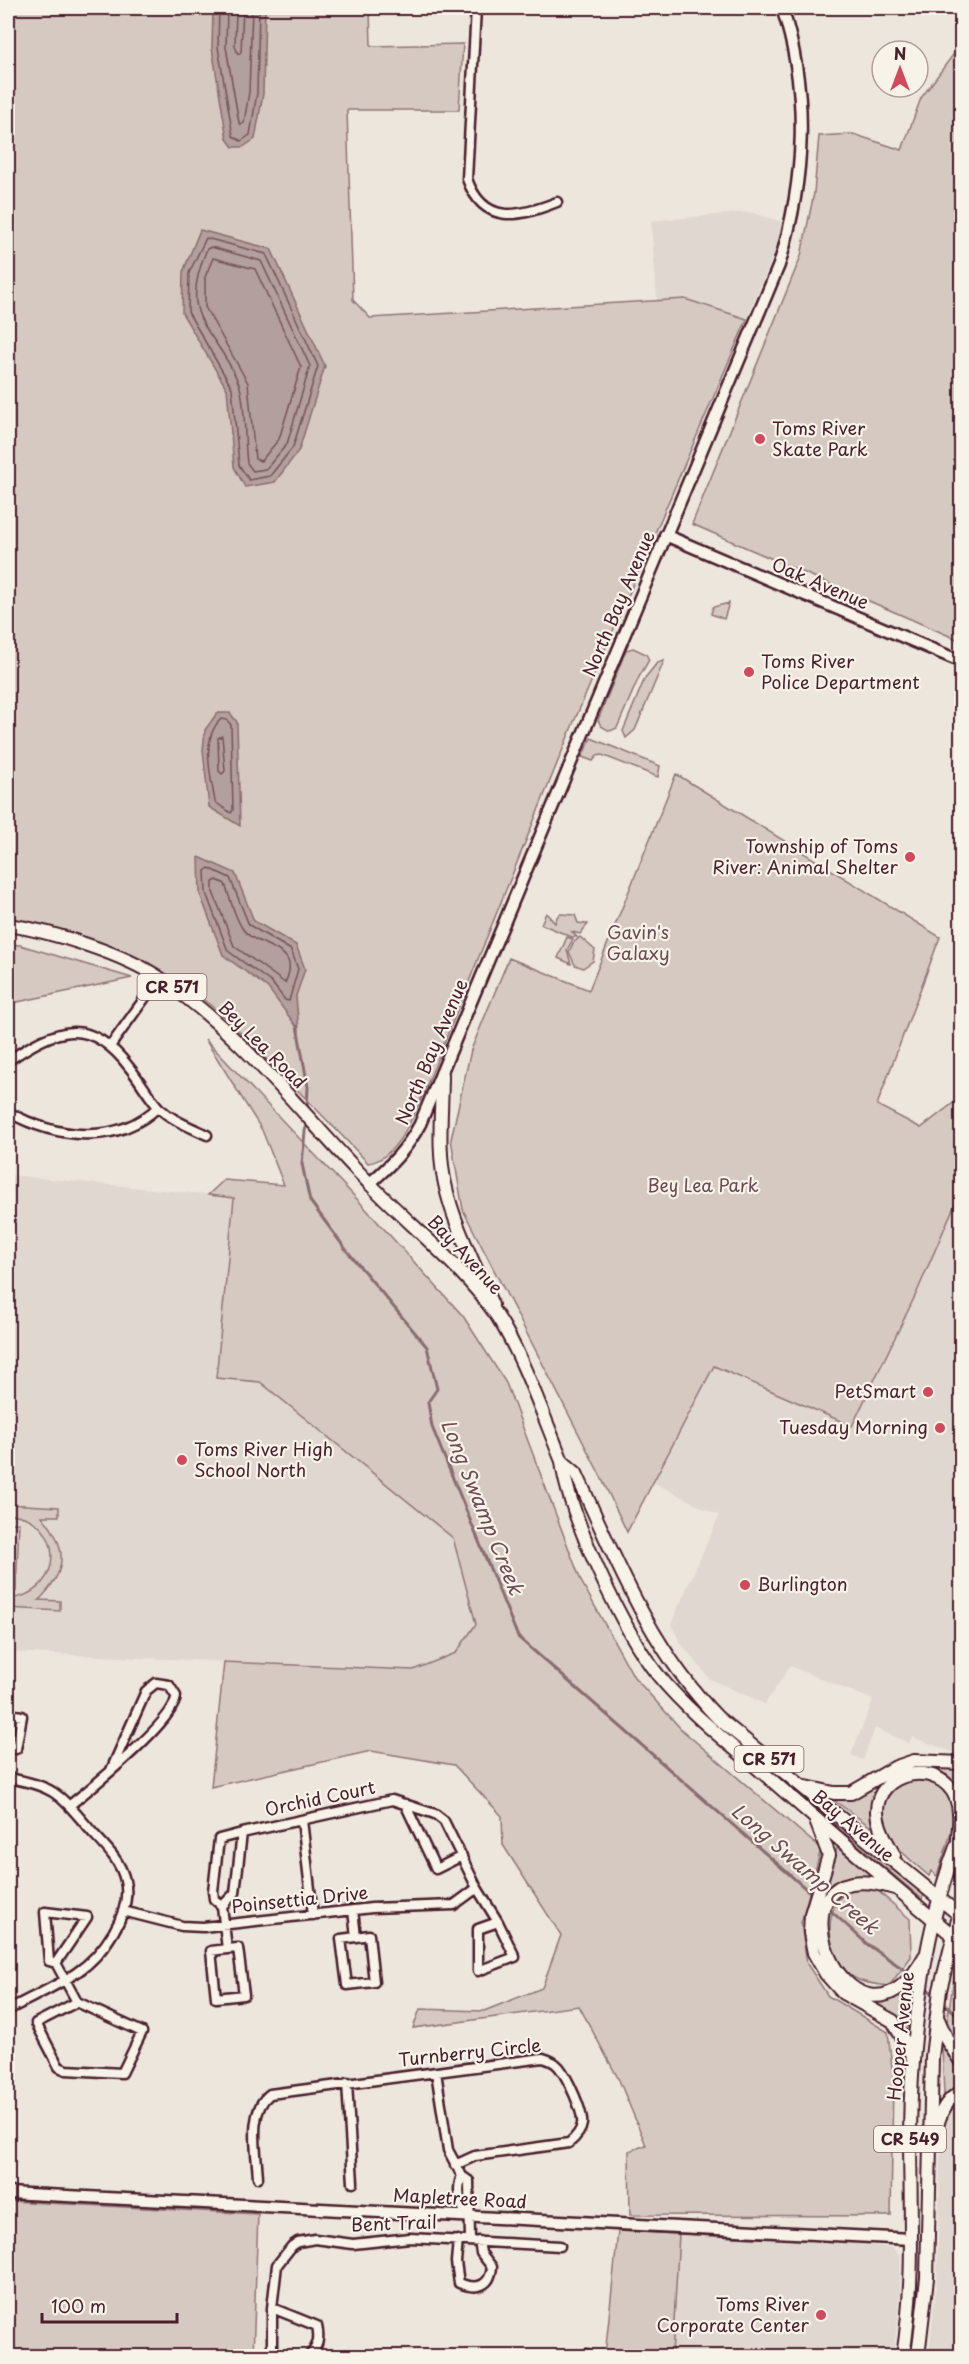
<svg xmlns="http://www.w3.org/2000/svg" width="969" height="2364" font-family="'Playpen Sans',sans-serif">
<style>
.built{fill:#e0d7d0}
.green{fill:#d5c9c2;stroke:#907476;stroke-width:1.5}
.water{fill:#b39f9d;stroke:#896c6f;stroke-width:1.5}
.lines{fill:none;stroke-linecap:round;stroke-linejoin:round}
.shore{stroke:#745259;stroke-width:1.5}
.stream{stroke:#896c6f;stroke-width:3}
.minor-casing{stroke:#4a1f2b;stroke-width:13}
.tertiary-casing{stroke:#4a1f2b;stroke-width:15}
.primary-casing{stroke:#4a1f2b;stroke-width:16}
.minor{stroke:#f7f3e8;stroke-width:8}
.tertiary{stroke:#f7f3e8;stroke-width:10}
.primary{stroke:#f7f3e8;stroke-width:12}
.poi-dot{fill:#d1495b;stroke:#f7f3e8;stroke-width:2}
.labels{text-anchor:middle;stroke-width:4.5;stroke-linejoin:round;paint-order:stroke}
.shield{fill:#f7f3e8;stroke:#7e5f64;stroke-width:1.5}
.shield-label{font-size:16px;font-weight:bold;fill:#4a1f2b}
.poi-label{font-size:18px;fill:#4a1f2b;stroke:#f7f3e8;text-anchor:start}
.street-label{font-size:18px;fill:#4a1f2b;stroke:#f7f3e8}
.park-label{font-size:18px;fill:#6d4a51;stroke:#f7f3e8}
.water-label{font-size:20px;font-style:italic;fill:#6f4c53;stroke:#f7f3e8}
</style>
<rect width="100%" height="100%" fill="#ece6dd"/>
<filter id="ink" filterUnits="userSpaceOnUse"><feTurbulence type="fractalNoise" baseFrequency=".0167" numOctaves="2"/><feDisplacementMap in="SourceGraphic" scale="12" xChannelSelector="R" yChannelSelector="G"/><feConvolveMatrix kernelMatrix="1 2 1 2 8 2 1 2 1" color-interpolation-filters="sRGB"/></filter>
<g filter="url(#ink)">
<path class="built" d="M 749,212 L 783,222 L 774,253 L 747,319 L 685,299 L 657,300 L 651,221 Z
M 8,1175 L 234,1197 L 216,1378 L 259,1382 L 453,1538 L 476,1625 L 456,1653 L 413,1670 L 8,1652 Z
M 959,1197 L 961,1198 L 961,1753 L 958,1754 L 912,1737 L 909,1743 L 875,1728 L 863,1760 L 851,1755 L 873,1700 L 790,1666 L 765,1704 L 710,1679 L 680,1642 L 671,1624 L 719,1516 L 653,1482 L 714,1366 L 852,1426 L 917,1292 Z
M 961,2096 L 961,2356 L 929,2356 L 937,2278 L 941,2129 L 948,2108 Z
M 679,2234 L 848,2242 L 893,2248 L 901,2258 L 899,2310 L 893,2356 L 672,2356 Z"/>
<path class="green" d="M 8,8 L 370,8 L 371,46 L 463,44 L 459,110 L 347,110 L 353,300 L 370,318 L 685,299 L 747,319 L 573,724 L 434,1068 C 422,1095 401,1160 368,1163 C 334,1127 299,1091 263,1056 C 243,1035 223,1014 200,997 C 144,956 75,928 8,918 Z
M 961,44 L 961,641 L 692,524 L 801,256 L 814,193 L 819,136 L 853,134 L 902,150 L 921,98 Z
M 729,603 L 724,619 L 711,614 L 713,607 Z
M 633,648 L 646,654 L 649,660 L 639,677 L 617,728 L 610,731 L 601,726 L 598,720 L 626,650 Z
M 664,661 L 635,730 L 626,738 L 623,731 L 645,678 L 657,663 Z
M 591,738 L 660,766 L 658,777 L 602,755 L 597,756 L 593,761 L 582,757 Z
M 676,774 L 940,937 L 877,1105 L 921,1128 L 961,1097 L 961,1190 L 917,1292 L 852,1426 L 714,1366 L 627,1532 L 599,1473 L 463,1210 L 451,1139 L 471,1050 L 509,958 L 589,990 Z
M 546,913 L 555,923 L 557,917 L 560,914 L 575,915 L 578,923 L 588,924 L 580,934 L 572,932 L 577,937 L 572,937 L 541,924 Z
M 567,937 L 573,939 L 567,950 L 571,964 L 558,958 Z
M 580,937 L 595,950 L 593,961 L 583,968 L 575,965 L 569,952 L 573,943 Z
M 8,944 L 20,945 L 132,978 L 8,1004 Z
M 205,1039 L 356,1198 L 463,1316 L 506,1383 L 581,1581 L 634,1677 L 682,1730 L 821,1849 L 801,1923 L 807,1964 L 828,1996 L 888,2032 L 893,2076 L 891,2216 L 630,2215 L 629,2151 L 646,2145 L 619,2080 L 579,2006 L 413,2028 L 420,2009 L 484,2011 L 542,1988 L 561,1935 L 503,1845 L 502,1816 L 454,1765 L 371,1751 L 211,1787 L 224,1662 L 413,1670 L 456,1653 L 476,1624 L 453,1538 L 260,1382 L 216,1378 L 234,1198 L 208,1195 L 224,1180 L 284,1185 L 262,1130 Z
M 8,1504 L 59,1507 L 59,1516 L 42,1516 C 68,1547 68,1571 39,1600 L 60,1601 L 60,1611 L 8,1608 L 8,1599 C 67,1594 66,1517 8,1514 Z
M 8,1523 L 19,1523 L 16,1591 L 8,1590 Z
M 932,1767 L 961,1769 L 961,1800 L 952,1782 Z
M 775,1772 L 925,1892 L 922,1899 L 774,1773 Z
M 886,1778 L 872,1807 L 871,1827 L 828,1796 Z
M 906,1780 L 931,1780 L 939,1784 L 952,1799 L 954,1824 L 937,1876 L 931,1871 L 929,1876 C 897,1849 854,1814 906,1780 Z
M 837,1848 L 873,1876 L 845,1879 L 825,1896 L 823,1895 Z
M 857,1887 L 878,1891 L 910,1919 L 911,1957 L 889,1986 C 880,1985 870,1984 861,1981 C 832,1970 821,1925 838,1900 C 842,1894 851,1890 857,1887 Z
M 960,1958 L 962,1959 L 961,2057 L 946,2028 L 956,1965 Z
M 911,1991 L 908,2033 L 898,2019 L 861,1997 L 888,1999 Z
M 942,2045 L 949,2057 L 962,2067 L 961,2085 L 944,2096 Z
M 8,2201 L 258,2214 L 253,2356 L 8,2356 Z
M 618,2231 L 679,2234 L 672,2356 L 605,2356 Z"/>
<path class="water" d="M 213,8 L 265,8 L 263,94 L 255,139 L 243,147 L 233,147 L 227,139 L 212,48 Z
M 200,230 L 271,249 L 325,366 L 299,450 L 275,482 L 245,487 L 234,467 L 227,389 L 182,313 L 183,272 Z
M 217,713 L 230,713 L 237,722 L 240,826 L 209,807 L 203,750 L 205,730 Z
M 199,857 L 235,873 L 254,921 L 296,945 L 305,969 L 296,996 L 299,1030 L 268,988 L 223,955 L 200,894 Z"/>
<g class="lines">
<path class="shore" d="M 219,8 L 218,47 L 233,136 L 241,141 L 250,135 L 257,93 L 259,8
M 227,8 L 226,47 L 239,123 L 241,125 L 244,123 L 249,92 L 252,8
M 236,8 L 235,46 L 238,54 L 241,52 L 243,8
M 206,238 L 266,254 L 318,366 L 293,447 L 270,476 L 249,480 L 239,465 L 232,388 L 188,312 L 189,273 Z
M 211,247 L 261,261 L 310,366 L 287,444 L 266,469 L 253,471 L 247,463 C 244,442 246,402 239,384 C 215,325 176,322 207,249 Z
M 213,258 L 255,269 L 301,367 L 279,439 L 261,461 L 255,459 L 248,383 L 205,307 L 205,277 Z
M 221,719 L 227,720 L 231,725 L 233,810 L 231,813 L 215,802 C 211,777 200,739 221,719 Z
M 222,736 L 225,771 L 222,774 L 219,771 L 218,738 Z
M 209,868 L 230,878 L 249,925 L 291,950 L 298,969 L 289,1001 L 285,1000 L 272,983 L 228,951 L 206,893 L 205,871 Z
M 217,880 L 225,884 C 230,898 234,915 242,928 C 256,950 304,944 285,983 L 234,946 L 213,892 L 213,882 Z"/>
<path class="stream" d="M 297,1026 L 308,1087 L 307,1108
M 306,1121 L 302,1164 L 310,1201 L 347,1251 L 427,1347 L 437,1389 L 428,1402 L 432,1427 L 518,1637 L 813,1895
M 829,1909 L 867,1944 L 906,1971
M 925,1987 L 936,1996
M 943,2003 L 962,2018"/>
<defs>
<path id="minor" d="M 476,8 L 467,179 C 484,226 519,217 557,202
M 111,1045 L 160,977
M 8,1061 C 56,1028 89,1015 129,1067 C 140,1080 148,1096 159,1108 C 173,1121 191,1127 207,1135
M 8,1112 C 55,1138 116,1147 158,1107
M 8,1714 L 22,1716 L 16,1749 L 8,1747
M 8,1778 C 56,1786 61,1796 92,1832 C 105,1846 121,1861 125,1881 C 133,1913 102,1956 76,1973 C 55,1987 30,1998 8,2010
M 405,1804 L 436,1869 L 462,1856
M 70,1805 C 91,1788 176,1720 176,1696 L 169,1685 L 156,1683 L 146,1691 L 111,1770
M 302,1820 L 313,1915
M 222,1906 L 214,1899 L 213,1891 L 219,1839 L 242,1833
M 353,1910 L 356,1937 L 369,1935 L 374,1982 L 347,1985 L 341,1939 L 356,1937
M 123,1911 L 182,1926 L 203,1927 L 372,1908 L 454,1905 L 477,1888
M 227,1949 L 211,1951 L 216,1998 L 244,1995 L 238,1948 L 227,1949 L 222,1906 L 235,1893 L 242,1833 L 392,1800 L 435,1814 L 444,1821 L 477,1888 L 498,1922 L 478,1929 L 478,1971 L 515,1957 L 498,1922
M 56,1963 L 49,1961 L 45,1912 L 87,1917 L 56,1963 L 77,2002 L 142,2032 L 122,2073 L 66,2070 L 59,2067 L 36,2023 L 77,2002
M 436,2072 L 448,2150 L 462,2176
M 347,2083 L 353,2183
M 258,2178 C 257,2153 247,2111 270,2094 L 543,2058 C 550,2060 555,2062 559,2067 C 567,2077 584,2112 582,2124 C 581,2132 575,2138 569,2143 L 475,2156 L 455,2165
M 467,2215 C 460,2206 456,2188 462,2176 L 469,2181 L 470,2241
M 458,2240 L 456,2262 L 459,2283 C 477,2290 490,2287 492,2267 L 481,2253 L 479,2241
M 272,2308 L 317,2326 C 320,2339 318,2347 309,2356
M 275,2356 L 272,2348 L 272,2308 L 277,2265 L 292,2246 L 298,2242 L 315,2239 L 353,2244 L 410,2238 L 560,2246
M 587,2356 L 587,2354"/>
<path id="tertiary" d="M 665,535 L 962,662
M 369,1184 C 391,1165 407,1149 420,1124 L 779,265 C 805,181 810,92 782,8
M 8,2193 L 911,2239"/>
<path id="primary" d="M 8,925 C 51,931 125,954 161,979 C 243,1034 303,1116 371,1185 C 413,1228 463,1267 497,1316 C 522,1354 544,1418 562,1461 C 568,1514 624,1634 658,1675 C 690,1714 731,1745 768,1777 C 832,1833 896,1889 962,1943
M 442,1074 C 442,1110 437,1149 445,1184 C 454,1226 476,1266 492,1305
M 562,1461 L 576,1473 C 616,1560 650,1648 718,1718 L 962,1917
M 806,1787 L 834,1793 L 851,1793 L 896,1767 L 914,1761 L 962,1763
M 816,1821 L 829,1855 L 811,1914 L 810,1933 L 814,1953 L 826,1974 L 843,1993 L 893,2021 L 913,2057
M 894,1855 C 887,1842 878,1828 877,1812 C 876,1770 940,1759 956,1798 C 961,1811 959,1825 958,1839
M 894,1888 C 751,1842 851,2089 925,1956
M 937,2017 L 948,2042 L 962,2063
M 936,2131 C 939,2115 945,2099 962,2092
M 903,2356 C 915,2282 910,2207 910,2133 C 911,2036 924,1922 962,1832
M 918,2356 L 927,2278 L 932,2057 L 940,1990 L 962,1904"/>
</defs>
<use href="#minor" class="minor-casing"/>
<use href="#tertiary" class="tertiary-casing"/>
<use href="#primary" class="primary-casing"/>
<use href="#minor" class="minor"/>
<use href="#tertiary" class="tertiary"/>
<use href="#primary" class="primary"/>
</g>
</g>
<g class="poi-dot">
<circle cx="760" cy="439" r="6"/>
<circle cx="749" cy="672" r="6"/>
<circle cx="910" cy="857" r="6"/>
<circle cx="928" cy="1392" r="6"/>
<circle cx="940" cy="1428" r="6"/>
<circle cx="182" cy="1460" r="6"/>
<circle cx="745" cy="1585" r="6"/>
<circle cx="821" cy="2315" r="6"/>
</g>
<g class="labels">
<g class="shield">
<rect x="137.5" y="974" width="69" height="26" rx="4.5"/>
<rect x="734.5" y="1746" width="69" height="26" rx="4.5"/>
<rect x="874" y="2126" width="72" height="26" rx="4.5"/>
</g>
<g class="shield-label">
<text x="172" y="993">CR 571</text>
<text x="769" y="1765">CR 571</text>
<text x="910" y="2145">CR 549</text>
</g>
<g class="poi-label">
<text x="772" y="435">Toms River<tspan x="772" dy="21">Skate Park</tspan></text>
<text x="761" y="668">Toms River<tspan x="761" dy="21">Police Department</tspan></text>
<text x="898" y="853" text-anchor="end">Township of Toms<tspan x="898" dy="21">River: Animal Shelter</tspan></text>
<text x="916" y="1398" text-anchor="end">PetSmart</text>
<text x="928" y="1434" text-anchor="end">Tuesday Morning</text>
<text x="194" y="1456">Toms River High<tspan x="194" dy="21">School North</tspan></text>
<text x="757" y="1591">Burlington</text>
<text x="809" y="2311" text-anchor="end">Toms River<tspan x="809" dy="21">Corporate Center</tspan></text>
</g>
<g class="street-label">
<text transform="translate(820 584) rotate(23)" y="6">Oak Avenue</text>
<text transform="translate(619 604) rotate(-67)" y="6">North Bay Avenue</text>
<text transform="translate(262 1045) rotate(45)" y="6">Bey Lea Road</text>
<text transform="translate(432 1052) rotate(-67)" y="6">North Bay Avenue</text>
<text transform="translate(465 1255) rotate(47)" y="6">Bay Avenue</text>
<text transform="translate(320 1799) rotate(-12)" y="6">Orchid Court</text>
<text transform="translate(853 1826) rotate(40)" y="6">Bay Avenue</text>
<text transform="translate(300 1900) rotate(-6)" y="6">Poinsettia Drive</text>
<text transform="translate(901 2036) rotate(-84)" y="6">Hooper Avenue</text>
<text transform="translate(470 2053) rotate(-6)" y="6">Turnberry Circle</text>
<text transform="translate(460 2199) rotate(3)" y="6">Mapletree Road</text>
<text transform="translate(394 2224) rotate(-2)" y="6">Bent Trail</text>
</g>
<g class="park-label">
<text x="638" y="939">Gavin's<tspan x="638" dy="21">Galaxy</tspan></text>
<text x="703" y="1192">Bey Lea Park</text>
</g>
<g class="water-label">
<text transform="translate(482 1507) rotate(68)" y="7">Long Swamp Creek</text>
<text transform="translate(805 1869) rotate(41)" y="7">Long Swamp Creek</text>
</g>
</g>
<rect width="969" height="2364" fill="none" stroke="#f7f3e8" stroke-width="30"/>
<rect x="15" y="15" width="939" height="2334" fill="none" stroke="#4a1f2b" stroke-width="2" filter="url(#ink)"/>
<g transform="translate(900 69)"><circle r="28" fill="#f7f3e8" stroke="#b29e9c" stroke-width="1.5"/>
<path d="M0-4.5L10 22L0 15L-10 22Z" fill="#d1495b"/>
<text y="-9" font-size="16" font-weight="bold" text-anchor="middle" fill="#4a1f2b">N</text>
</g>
<path d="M42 2313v9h135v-9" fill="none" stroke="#4a1f2b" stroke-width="3"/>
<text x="51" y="2313" font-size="18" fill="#4a1f2b" stroke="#f7f3e8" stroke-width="4.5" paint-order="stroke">100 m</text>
</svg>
